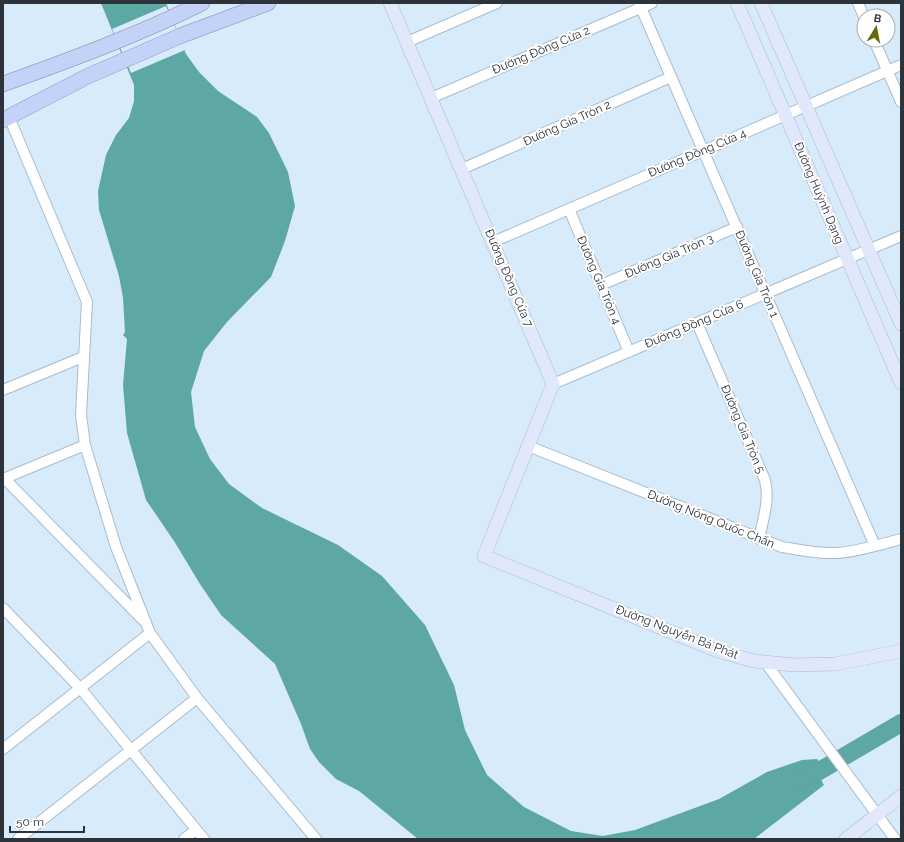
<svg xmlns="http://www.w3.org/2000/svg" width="904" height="842" font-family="Raleway,sans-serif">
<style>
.water{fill:#5da8a4}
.pier{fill:#d7ebfb}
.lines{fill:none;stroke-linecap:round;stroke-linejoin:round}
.river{stroke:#5da8a4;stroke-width:18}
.street-casing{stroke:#a9bccb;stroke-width:12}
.secondary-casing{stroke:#a9bccb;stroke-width:14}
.primary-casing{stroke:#7687b2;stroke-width:16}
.street{stroke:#fff;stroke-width:10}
.secondary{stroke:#e2e8fb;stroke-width:13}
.primary{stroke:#c5d2f7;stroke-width:15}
.labels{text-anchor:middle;stroke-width:4;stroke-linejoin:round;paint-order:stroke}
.street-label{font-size:12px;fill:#2c333a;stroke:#fff}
</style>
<rect width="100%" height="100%" fill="#d7ebfb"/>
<path class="water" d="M 101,3 L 166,3 L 186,54 L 199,72 L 218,91 L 257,117 L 269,133 L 288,172 L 295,206 L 285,241 L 271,277 L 227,322 L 204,351 L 191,392 L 195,427 L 210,459 L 229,484 L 262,508 L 338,545 L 382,576 L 425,625 L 454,685 L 465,730 L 487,775 L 524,807 L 571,831 L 603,836 L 635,830 L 719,799 L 767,772 L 802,760 L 817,759 L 826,770 L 821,780 L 824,785 L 754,839 L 418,839 L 359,791 L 336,779 L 319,762 L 310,749 L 301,724 L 275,664 L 221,615 L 200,584 L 174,541 L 146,500 L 127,433 L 123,385 L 127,339 L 123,335 L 125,332 L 123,298 L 119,276 L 99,210 L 98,191 L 106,155 L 116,135 L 129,118 L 134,101 L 134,85 Z"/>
<path class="pier" d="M 166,6 L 185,50 L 131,73 L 112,29 Z"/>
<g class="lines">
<path class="river" d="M 804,780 L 901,723"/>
<defs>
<path id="street" d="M 639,3 L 875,546
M 858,3 L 864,17
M 874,40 L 901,102
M 407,42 L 497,3
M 431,98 L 652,3
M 9,117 L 87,302 L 81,415 L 85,445 L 116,547 L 150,633 L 197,698 L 316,839
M 462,169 L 671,77
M 569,209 L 629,352
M 493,242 L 901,65
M 601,285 L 737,227
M 697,323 L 765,480 C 770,500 763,519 759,539
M 553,384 L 901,236
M 3,390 L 83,357
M 528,446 L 782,547 C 800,550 818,554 837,553 C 856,552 883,544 901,539
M 3,479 L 85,445
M 5,479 L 143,620
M 3,608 L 80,688 L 204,839
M 765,662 L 895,839
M 3,749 L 150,633
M 18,839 L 197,698
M 184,839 L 196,830"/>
<path id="secondary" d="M 390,3 L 553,384 L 484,556 L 686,638 L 718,651 L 754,661 L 794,665 L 835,664 L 901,651
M 737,3 L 901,383
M 761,3 L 901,324
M 846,839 L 901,796"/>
<path id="primary" d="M 3,84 C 70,60 138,35 202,3
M 3,120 L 88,76 L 180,36 L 268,3"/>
</defs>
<use href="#street" class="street-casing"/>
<use href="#secondary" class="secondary-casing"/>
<use href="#primary" class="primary-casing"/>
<use href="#street" class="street"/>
<use href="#secondary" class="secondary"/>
<use href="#primary" class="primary"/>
</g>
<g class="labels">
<g class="street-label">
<text transform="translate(541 50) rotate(-23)" y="4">Đường Đồng Cửa 2</text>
<text transform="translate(567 123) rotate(-24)" y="4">Đường Gia Tròn 2</text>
<text transform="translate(697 153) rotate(-23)" y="4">Đường Đồng Cửa 4</text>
<text transform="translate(819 193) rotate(67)" y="4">Đường Huỳnh Dạng</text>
<text transform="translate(669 256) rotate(-23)" y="4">Đường Gia Tròn 3</text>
<text transform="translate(757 274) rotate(67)" y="4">Đường Gia Tròn 1</text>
<text transform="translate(509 278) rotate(67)" y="4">Đường Đồng Cửa 7</text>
<text transform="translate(599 280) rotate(67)" y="4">Đường Gia Tròn 4</text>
<text transform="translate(694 324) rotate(-23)" y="4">Đường Đồng Cửa 6</text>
<text transform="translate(743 429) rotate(67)" y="4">Đường Gia Tròn 5</text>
<text transform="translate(711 519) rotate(22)" y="4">Đường Nông Quốc Chấn</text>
<text transform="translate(677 632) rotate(21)" y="4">Đường Nguyễn Bá Phát</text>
</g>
</g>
<rect width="904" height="842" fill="none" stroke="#2c333a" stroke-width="8"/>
<g transform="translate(876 28) rotate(10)"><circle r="19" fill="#ffffff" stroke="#abadb0"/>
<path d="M0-3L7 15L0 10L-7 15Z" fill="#64690b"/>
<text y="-6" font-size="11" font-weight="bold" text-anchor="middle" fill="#2c333a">B</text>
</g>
<path d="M10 826v6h74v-6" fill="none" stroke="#2c333a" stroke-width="2"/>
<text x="16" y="826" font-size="12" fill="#2c333a" stroke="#ffffff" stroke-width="3" paint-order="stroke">50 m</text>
</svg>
